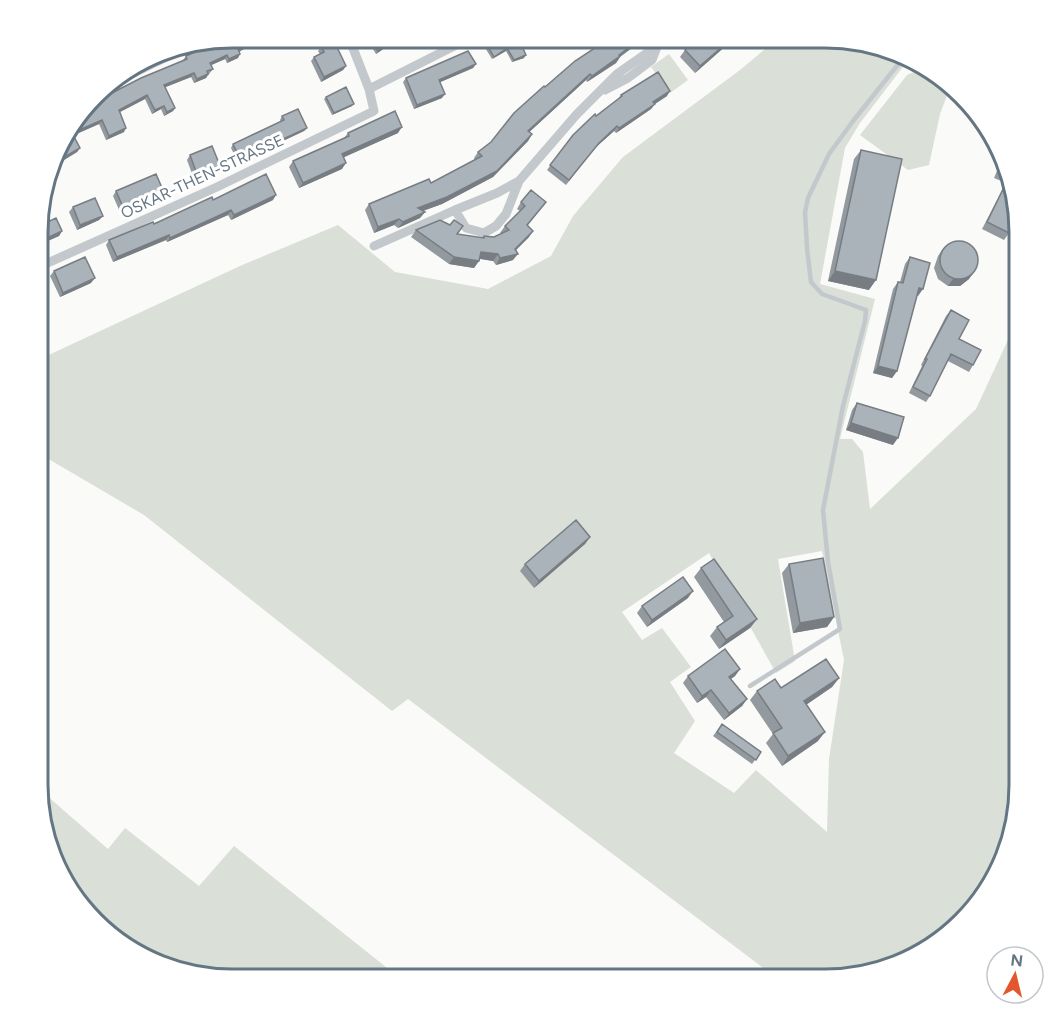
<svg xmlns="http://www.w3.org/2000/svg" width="1057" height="1017" font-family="Figtree,sans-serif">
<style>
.green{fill:#dadfd7;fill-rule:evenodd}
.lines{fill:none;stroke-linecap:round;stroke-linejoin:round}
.stream{stroke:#bbc7cb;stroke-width:4}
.lane{stroke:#c3c8cc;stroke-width:4.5}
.street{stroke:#c3c8cc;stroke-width:9}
.wall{fill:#929a9f}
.shaded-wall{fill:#777d82}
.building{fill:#aab3b9;stroke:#777d82;stroke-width:1.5}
.labels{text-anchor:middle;stroke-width:6;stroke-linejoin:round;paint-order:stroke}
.street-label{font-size:16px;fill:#657683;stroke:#fff}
.rim{fill:none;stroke:#657683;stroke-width:3}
</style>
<rect width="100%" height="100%" fill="#fafaf8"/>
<path class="green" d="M 777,39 L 850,39 L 909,59 L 860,123 L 845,148 L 820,284 L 875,299 L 840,439 L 852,439 L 863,452 L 870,509 L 976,409 L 1019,316 L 1019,797 L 999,871 L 944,939 L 899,965 L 837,979 L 773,979 L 774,976 L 408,699 L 392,711 L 144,515 L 40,454 L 40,359 L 240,266 L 338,225 L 395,272 L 488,289 L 551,256 L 573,216 L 623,157 L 740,70 ZM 822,551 L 844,660 L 829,759 L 827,832 L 756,770 L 734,793 L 674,753 L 695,721 L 670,682 L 691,667 L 662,628 L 642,640 L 622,612 L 709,553 L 776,673 L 795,661 L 778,559 Z
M 669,54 L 688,80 L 670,93 L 651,67 Z
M 926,67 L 950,88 L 940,114 L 929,165 L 908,170 L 860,135 L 907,75 Z
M 38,788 L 108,849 L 125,828 L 199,886 L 234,846 L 401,979 L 220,979 L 146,959 L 78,904 L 48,848 L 38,797 Z"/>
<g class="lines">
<path class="stream" d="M 57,864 L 123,940"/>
<path class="lane" d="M 750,686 L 840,629 L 828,562 L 823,510 L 843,406 L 865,321 L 866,310 L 822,294 L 811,282 L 807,248 L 805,212 L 808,198 L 829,154 L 853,121 L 904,57"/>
<path class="street" d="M 349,38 L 369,89
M 101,89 L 193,44
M 605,90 L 628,78 L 652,60 L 657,47
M 519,181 L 497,193 L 455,210 L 466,228 L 484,233 L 496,226 L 506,214 L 519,181 L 577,114 L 617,74 L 667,39
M 374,246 L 455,210
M 41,266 L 217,187 L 374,111 L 369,89 L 470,38"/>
</g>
<path class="wall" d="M 261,38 L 249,43 L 246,48 L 239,52 L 238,58 L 227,63 L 225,59 L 211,65 L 213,69 L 206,78 L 194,83 L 191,77 L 165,87 L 175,108 L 173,111 L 164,116 L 161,109 L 152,114 L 145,99 L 120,112 L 124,132 L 106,140 L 99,124 L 73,135 L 80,148 L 77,152 L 59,163 L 56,157 L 64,135 L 183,60 L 186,56 Z
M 289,38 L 311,38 L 310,39 L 293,46 Z
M 370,39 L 398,39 L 376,54 L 368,41 Z
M 698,39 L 742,39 L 731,48 L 728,44 L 695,73 L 680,57 L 685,50 Z
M 486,43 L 520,43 L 524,58 L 512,62 L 506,51 L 492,59 L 484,46 Z
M 322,46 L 346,66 L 343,70 L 321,82 L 311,61 L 314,57 L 320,54 L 318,51 Z
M 620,57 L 616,63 L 587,82 L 586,80 L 529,132 L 532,134 L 528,141 L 493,177 L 442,204 L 423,211 L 425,212 L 420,218 L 398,228 L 394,225 L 374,233 L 365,210 L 369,204 L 431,183 L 475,160 L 474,158 L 478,152 L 491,142 L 545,87 Z
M 476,64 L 473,68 L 440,82 L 442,98 L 414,109 L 403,82 L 406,78 Z
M 621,95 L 667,96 L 655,104 L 651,109 L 616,133 L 614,131 L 595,148 L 566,185 L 547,170 L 573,135 L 596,116 L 618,99 Z
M 326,97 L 352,106 L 332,115 L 324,99 Z
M 282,116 L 307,128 L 304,131 L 238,162 L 231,148 L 233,144 L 281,122 L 280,120 Z
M 348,133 L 398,133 L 343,157 L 342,169 L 299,188 L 289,167 L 293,161 L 344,138 Z
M 991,134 L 996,143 L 988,139 Z
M 861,150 L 869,290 L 828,281 L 854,159 Z
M 190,155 L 217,173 L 195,182 L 187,160 Z
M 1003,162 L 1006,163 L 1018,215 L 1009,233 L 1004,240 L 982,229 L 1006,183 L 994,178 L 999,166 Z
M 163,190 L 160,195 L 120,212 L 113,196 L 116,191 Z
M 213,200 L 273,200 L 231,220 L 228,215 L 167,242 L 166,240 L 113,262 L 106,245 L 109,240 L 154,224 Z
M 521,202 L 546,202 L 528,225 L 529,237 L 516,250 L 513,260 L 496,265 L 493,261 L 480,259 L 474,268 L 449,264 L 411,237 L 416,230 L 483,238 L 484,236 L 494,237 L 501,234 L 500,233 L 505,226 L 520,211 L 517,209 Z
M 73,207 L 103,216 L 99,220 L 77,230 L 69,212 Z
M 41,225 L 62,231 L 59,236 L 43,243 L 41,238 Z
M 943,249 L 969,279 L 960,286 L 948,286 L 938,279 L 934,268 L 938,256 Z
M 910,257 L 918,296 L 917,296 L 897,371 L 892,378 L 873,373 L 893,289 L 898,282 L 900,282 L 905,264 Z
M 54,271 L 91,283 L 60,297 L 50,276 Z
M 951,310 L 959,339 L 973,365 L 969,372 L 948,361 L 930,396 L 926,402 L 909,393 L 922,366 L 921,365 L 946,316 Z
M 857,403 L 893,445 L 846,430 L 852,410 Z
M 590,537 L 585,544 L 534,588 L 520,571 L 525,564 Z
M 789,564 L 834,617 L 827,627 L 793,633 L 782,573 Z
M 701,568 L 757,619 L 750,628 L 719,649 L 710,636 L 717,627 L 724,622 L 694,577 Z
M 688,598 L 647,627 L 637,613 L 642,606 Z
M 740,669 L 735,676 L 731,679 L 747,699 L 742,706 L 724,720 L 706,697 L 697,703 L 683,683 L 688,676 Z
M 839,678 L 832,687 L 806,705 L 818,741 L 782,766 L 766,743 L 773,734 L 750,700 L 757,691 L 781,688 Z
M 722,724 L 761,752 L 752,764 L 713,736 Z"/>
<path class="shaded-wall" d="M 255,38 L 261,38 L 245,45 L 248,41 Z
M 306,38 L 311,38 L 310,39 L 293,46 L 296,42 Z
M 398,38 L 399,38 L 376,54 L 378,51 Z
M 640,39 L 644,39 L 620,57 L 616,63 L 587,82 L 592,76 Z
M 731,39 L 732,39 L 728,44 L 695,73 L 700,66 Z
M 738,39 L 742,39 L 731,48 L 736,40 Z
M 249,44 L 246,48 L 235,53 L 238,49 Z
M 507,48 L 506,51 L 492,59 L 494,57 Z
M 240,54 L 238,58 L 227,63 L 229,59 Z
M 227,55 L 225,59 L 207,67 L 210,63 Z
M 526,55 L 524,58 L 512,62 L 514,60 Z
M 476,64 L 473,68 L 436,84 L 439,80 Z
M 346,66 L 343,70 L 321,82 L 324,77 Z
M 194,73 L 191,77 L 161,89 L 164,85 Z
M 208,74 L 206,78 L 194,83 L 197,79 Z
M 590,74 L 586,80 L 524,137 L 528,131 Z
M 670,91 L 667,96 L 650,107 L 653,102 Z
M 445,94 L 442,98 L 414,109 L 417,105 Z
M 147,95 L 145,99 L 116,114 L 119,110 Z
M 354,104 L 352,106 L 332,115 L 334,113 Z
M 655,104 L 651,109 L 616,133 L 619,128 Z
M 164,106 L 161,109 L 152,114 L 155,110 Z
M 175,108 L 173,111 L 164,116 L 167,112 Z
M 102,120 L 99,124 L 70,137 L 72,133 Z
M 617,126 L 614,131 L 595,148 L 566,185 L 599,143 Z
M 402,127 L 398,133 L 338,160 L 342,154 Z
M 126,128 L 124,132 L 106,140 L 109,136 Z
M 307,128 L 304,131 L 238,162 L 240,159 Z
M 532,134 L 528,141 L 493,177 L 442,204 L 414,214 L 418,208 Z
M 80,148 L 77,152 L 59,163 L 61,159 Z
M 346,163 L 342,169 L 299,188 L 303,183 Z
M 221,168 L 217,173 L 195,182 L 198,177 Z
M 163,190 L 160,195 L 120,212 L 123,207 Z
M 276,195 L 273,200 L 231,220 L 234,215 Z
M 231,210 L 228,215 L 167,242 L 170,238 Z
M 425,212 L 420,218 L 398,228 L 403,222 Z
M 103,216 L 99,220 L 77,230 L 80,225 Z
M 399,219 L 394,225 L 374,233 L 378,227 Z
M 62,231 L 59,236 L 43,243 L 47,238 Z
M 533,231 L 529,237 L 511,255 L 515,249 Z
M 169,235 L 166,240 L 113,262 L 117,257 Z
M 481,252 L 498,254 L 493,261 L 476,258 Z
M 518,254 L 513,260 L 496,265 L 500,258 Z
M 454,257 L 479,261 L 474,268 L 449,264 Z
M 835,271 L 876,280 L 869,290 L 828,281 Z
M 975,271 L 969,279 L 960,286 L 948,286 L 953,279 Z
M 95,278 L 91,283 L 60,297 L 63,293 Z
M 919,288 L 923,289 L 918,296 L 914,295 Z
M 878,366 L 897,371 L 892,378 L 873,373 Z
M 851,423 L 898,438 L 893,445 L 846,430 Z
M 590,537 L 585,544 L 534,588 L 539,581 Z
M 693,591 L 688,598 L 647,627 L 652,620 Z
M 834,617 L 827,627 L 793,633 L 800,623 Z
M 757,619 L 750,628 L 719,649 L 726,640 Z
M 740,669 L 735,676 L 725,683 L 729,677 Z
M 839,678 L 832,687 L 797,711 L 804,701 Z
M 711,690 L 706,697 L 697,703 L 702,696 Z
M 747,699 L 742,706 L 724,720 L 729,713 Z
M 825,732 L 818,741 L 782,766 L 788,756 Z"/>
<path class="building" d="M 232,38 L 255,38 L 248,41 L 249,44 L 238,49 L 240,54 L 229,59 L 227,55 L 210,63 L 213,69 L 207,71 L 208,74 L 197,79 L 194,73 L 164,85 L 175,108 L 167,112 L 164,106 L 155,110 L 147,95 L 119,110 L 126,128 L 109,136 L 102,120 L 72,133 L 80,148 L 61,159 L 59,153 L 56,155 L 64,135 L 88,105 L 108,95 L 141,78 L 187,59 L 186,56 L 220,40 Z
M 294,38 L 306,38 L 296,42 Z
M 371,38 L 398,38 L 378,51 L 370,39 Z
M 494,38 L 527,38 L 520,42 L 526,55 L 514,60 L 507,48 L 494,57 L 486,43 Z
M 610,38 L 640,39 L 619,55 L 620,56 L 592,76 L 590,74 L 528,131 L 532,134 L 497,171 L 447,197 L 418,208 L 425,212 L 403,222 L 399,219 L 378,227 L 369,204 L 429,179 L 431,183 L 482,156 L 478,152 L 491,142 L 514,113 L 544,86 L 545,87 L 575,61 Z
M 698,39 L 731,39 L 700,66 L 685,50 Z
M 334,41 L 346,66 L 324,77 L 314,57 L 324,52 L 322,46 Z
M 468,51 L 476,64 L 439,80 L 445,94 L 417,105 L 406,78 Z
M 658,72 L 670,91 L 653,102 L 655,104 L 619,128 L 617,126 L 599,143 L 569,180 L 550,165 L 573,135 L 595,114 L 596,116 L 622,96 L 621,95 Z
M 346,87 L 354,104 L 334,113 L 326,97 Z
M 298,109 L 307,128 L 240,159 L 233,144 L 284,120 L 282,116 Z
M 395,111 L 402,127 L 342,154 L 346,163 L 303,183 L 293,161 L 349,136 L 348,133 Z
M 212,146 L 221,168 L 198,177 L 190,155 Z
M 861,150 L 902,159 L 876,280 L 835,271 Z
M 1003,162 L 1006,163 L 1010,178 L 998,173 Z
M 156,174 L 163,190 L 123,207 L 116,191 Z
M 266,174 L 276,195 L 234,215 L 231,210 L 170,238 L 169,235 L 117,257 L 109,240 L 153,222 L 154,224 L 212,197 L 213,200 Z
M 1008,179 L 1010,180 L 1018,215 L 1009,233 L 987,222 Z
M 531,190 L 546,202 L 527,225 L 533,231 L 515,249 L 518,254 L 500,258 L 498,254 L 481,252 L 479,261 L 454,257 L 416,230 L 440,220 L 450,225 L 454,220 L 463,226 L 457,234 L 484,238 L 484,236 L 494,237 L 509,230 L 505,226 L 525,206 L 521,202 Z
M 95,198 L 103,216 L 80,225 L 73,207 Z
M 56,218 L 62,231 L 47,238 L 41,225 Z
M940 260a19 19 0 1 1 38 0a19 19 0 1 1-38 0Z
M 85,257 L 95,278 L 63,293 L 54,271 Z
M 910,257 L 930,263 L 923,289 L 919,288 L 897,371 L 878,366 L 898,282 L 903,283 Z
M 41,293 L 44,301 L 41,302 Z
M 951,310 L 969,320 L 959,339 L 981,350 L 973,365 L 951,354 L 930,396 L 913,387 L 927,359 L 925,359 Z
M 857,403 L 904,417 L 898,438 L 851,423 Z
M 576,520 L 590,537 L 539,581 L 525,564 Z
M 823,558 L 834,617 L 800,623 L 789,564 Z
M 714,559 L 757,619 L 726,640 L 717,627 L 733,616 L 701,568 Z
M 683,577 L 693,591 L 652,620 L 642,606 Z
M 725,649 L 740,669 L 729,677 L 747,699 L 729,713 L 711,690 L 702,696 L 688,676 Z
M 826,659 L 839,678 L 804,701 L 825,732 L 788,756 L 773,733 L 782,728 L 757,691 L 775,679 L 781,688 Z
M 722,724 L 761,752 L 756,760 L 717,732 Z"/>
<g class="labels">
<g class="street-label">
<text transform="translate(202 176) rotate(-25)" y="6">OSKAR-THEN-STRASSE</text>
</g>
</g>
<path d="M0 0H1057V1017H0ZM232 48H825A184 184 0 0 1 1009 232V785A184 184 0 0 1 825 969H232A184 184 0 0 1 48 785V232A184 184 0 0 1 232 48Z" fill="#fff" fill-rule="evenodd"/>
<path class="rim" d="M232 48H825A184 184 0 0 1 1009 232V785A184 184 0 0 1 825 969H232A184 184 0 0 1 48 785V232A184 184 0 0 1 232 48Z"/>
<g transform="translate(1015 975) rotate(7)"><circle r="28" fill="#ffffff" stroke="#c1c8cd" stroke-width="1.5"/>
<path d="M0-4.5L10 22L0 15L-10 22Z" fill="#e4572e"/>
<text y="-9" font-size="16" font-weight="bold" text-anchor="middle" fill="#657683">N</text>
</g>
</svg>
